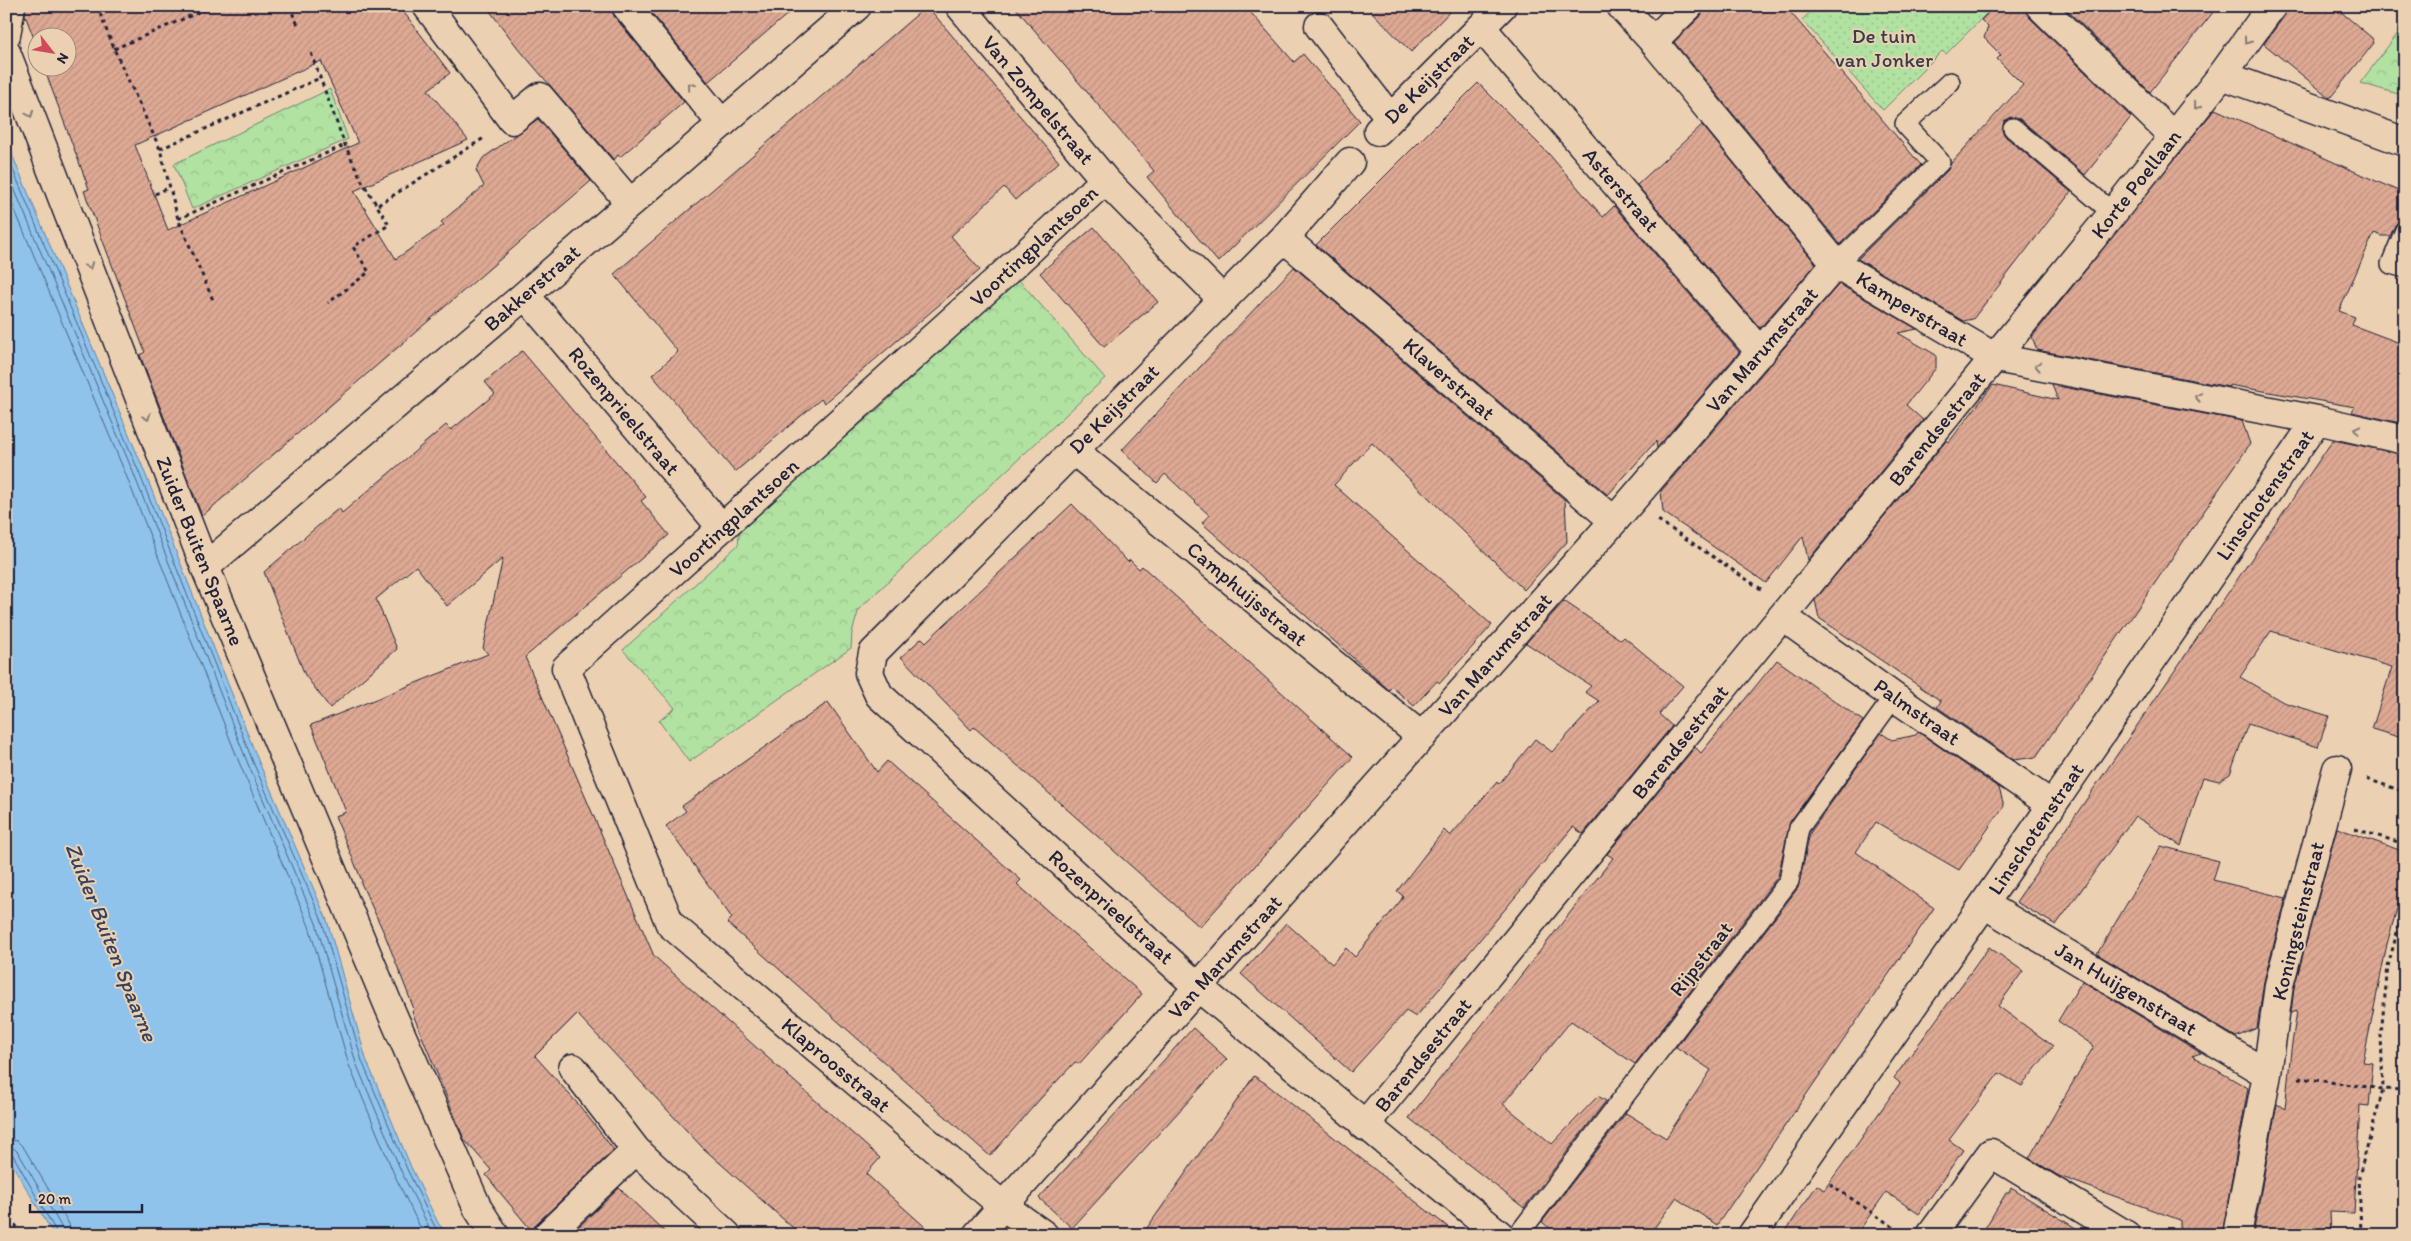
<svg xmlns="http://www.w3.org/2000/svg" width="2411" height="1241" font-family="Itim,sans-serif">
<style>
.park{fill:url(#park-crowns);stroke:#6a826e}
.garden{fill:url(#garden-dots);stroke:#6a826e}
.water{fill:#8fc3ec;stroke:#6383a5}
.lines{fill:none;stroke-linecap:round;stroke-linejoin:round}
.shore{stroke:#4e6282;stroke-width:1}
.building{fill:url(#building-hatch);stroke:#22223b;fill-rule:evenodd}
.lane-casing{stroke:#22223b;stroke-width:22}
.street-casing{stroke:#22223b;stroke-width:31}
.path{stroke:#22223b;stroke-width:3;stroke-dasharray:4 4;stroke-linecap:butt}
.lane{stroke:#ebd1b2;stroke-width:19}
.street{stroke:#ebd1b2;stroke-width:28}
.oneway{stroke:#867a76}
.labels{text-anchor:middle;stroke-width:4;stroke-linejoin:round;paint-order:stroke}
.park-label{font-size:21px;fill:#373f4a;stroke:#ebd1b2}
.street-label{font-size:21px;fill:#22223b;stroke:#ebd1b2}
.water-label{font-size:22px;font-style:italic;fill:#38425e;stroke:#ebd1b2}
</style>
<defs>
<pattern id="park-crowns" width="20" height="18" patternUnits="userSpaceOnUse" patternTransform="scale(1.25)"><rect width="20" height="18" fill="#b1e2a2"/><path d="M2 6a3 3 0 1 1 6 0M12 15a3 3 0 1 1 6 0" fill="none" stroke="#98c28c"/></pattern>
<pattern id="garden-dots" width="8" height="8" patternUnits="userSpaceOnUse" patternTransform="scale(1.25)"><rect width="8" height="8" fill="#b1e2a2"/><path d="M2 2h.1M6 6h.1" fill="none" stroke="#98c28c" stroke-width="1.8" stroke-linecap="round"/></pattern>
<pattern id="building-hatch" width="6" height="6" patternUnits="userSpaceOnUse" patternTransform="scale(1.25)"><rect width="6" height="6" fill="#dea993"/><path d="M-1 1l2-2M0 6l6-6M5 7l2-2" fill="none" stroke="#be9180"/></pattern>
</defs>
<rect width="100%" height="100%" fill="#ebd1b2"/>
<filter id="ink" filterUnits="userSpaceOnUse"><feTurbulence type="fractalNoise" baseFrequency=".02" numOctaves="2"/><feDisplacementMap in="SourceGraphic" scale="10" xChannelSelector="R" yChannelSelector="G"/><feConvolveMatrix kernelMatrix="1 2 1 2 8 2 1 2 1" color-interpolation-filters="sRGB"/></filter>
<g filter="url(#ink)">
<path class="park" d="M 2405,24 L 2405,96 L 2360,83 Z
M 330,89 L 348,139 L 192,209 L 174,164 Z
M 1018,279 L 1105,378 L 859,609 L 852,632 L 851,648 L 689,762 L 659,721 L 675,708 L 623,650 L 738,545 L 740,525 L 876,411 Z"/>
<path class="garden" d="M 1817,6 L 1994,6 L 1946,54 L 1942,51 L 1883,110 L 1802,20 Z"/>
<path class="water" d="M 6,140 L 143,468 L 258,760 L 327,920 L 366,1059 L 411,1167 L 438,1223 L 448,1235 L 54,1235 L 6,1154 Z"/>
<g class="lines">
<path class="shore" d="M 6,153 L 138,470 L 253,762 L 322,921 L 362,1061 L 407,1169 L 434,1225 L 441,1235
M 6,169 L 133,472 L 248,764 L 316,923 L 356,1063 L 401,1171 L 433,1235
M 6,189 L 126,475 L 241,767 L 309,926 L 349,1065 L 394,1174 L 424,1235
M 6,1139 L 17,1141 L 24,1148 L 69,1224 L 71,1235
M 6,1146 L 12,1147 L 18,1152 L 62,1228 L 64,1235
M 6,1153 L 13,1155 L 58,1235"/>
</g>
<path class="building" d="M 26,6 L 399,6 L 450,73 L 428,90 L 468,140 L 354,191 L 396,259 L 444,225 L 441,222 L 484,186 L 476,170 L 483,158 L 538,119 L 591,181 L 202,516 L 140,355 L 145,352 L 84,191 L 89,189 L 44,68 L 68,68 L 68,38 L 38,38 L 38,49 L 25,15 ZM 321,61 L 358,143 L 168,230 L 135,145 Z
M 486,6 L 611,6 L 614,16 L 684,102 L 620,157 L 618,155 L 614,160 L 518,48 Z
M 646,6 L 797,6 L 708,82 Z
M 927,6 L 1059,162 L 1015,200 L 1004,187 L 951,236 L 980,270 L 824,403 L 821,399 L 735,472 L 652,375 L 678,352 L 614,274 Z
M 1014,6 L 1245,6 L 1294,62 L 1303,54 L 1360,121 L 1218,262 L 1147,177 L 1154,171 Z
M 1366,6 L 1455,6 L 1411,52 Z
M 1704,6 L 1785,6 L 1921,165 L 1840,244 L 1674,42 L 1700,17 Z
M 1995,6 L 2025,6 L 2029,17 L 2131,117 L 2085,175 L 2020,119 L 2010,117 L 2004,121 L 2002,131 L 2006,137 L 2071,192 L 1973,319 L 1963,321 L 1858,259 L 1948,170 L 1951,163 L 2023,85 L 1997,59 L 2001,55 L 1984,38 L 1988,27 L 1981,20 Z
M 2063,6 L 2218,6 L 2150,92 Z
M 2287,6 L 2334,6 L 2372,38 L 2374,43 L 2330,98 L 2264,44 L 2285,15 Z
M 1478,83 L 1548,153 L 1603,217 L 1614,206 L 1739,352 L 1657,448 L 1656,441 L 1608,495 L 1316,245 Z
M 2215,109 L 2405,194 L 2405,212 L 2401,220 L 2395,225 L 2390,236 L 2382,236 L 2374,233 L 2339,311 L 2355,317 L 2352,325 L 2405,345 L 2405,424 L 2352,412 L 2355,407 L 2229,385 L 2229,387 L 2037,350 L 2032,337 Z
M 1702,125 L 1816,264 L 1760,328 L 1637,185 Z
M 1094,227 L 1158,302 L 1104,347 L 1040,273 Z
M 1294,267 L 1565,500 L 1567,542 L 1524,590 L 1372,443 L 1334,485 L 1492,625 L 1440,683 L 1437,681 L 1414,706 L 1392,687 L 1389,690 L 1380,682 L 1202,523 L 1209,515 L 1165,474 L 1157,483 L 1122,450 Z
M 1839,284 L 1917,329 L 1898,333 L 1936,355 L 1936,368 L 1906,405 L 1923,420 L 1808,560 L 1803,536 L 1766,583 L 1663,512 L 1661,491 Z
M 522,351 L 646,497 L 641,501 L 669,535 L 525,657 L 654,956 L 880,1158 L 866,1174 L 934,1235 L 801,1235 L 703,1148 L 577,1014 L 535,1056 L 578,1104 L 614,1150 L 536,1224 L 532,1231 L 497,1189 L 486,1175 L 491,1170 L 464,1139 L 412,1012 L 414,1009 L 385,935 L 361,883 L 362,881 L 335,816 L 346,812 L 311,725 L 488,654 L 483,648 L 503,558 L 447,606 L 416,566 L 376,599 L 397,649 L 330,708 L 305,675 L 264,572 L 339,508 L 342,513 L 446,425 L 451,430 L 495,394 L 485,382 Z
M 1993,385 L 2058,400 L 2052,385 L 2242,421 L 2250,444 L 2036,757 L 2014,760 L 1937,707 L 1941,701 L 1819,618 L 1815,600 L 1947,440 L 1949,442 Z
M 2333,440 L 2405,455 L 2405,739 L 2372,729 L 2392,667 L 2271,631 L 2240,677 L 2283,702 L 2329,716 L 2318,747 L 2248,724 L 2230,774 L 2219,781 L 2203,777 L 2181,846 L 2135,816 L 2056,925 L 2016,902 Z
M 1072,504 L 1128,562 L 1130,560 L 1139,569 L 1142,566 L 1353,757 L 1200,927 L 974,727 L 971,730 L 901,657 L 922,638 L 926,642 Z
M 1564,601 L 1621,640 L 1624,637 L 1683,686 L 1659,714 L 1672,726 L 1583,834 L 1573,827 L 1416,1017 L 1406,1011 L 1351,1072 L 1241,974 L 1286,923 L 1332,964 L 1346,948 L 1355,957 L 1401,900 L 1403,896 L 1397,891 L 1444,830 L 1450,836 L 1497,782 L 1499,784 L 1535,739 L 1552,752 L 1599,701 L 1585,692 L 1591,686 L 1526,643 Z
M 1777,660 L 1863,721 L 1790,822 L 1778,876 L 1635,1064 L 1571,1021 L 1503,1104 L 1552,1144 L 1598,1096 L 1606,1101 L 1524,1208 L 1409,1118 L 1613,858 L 1607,854 L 1695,747 L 1701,753 Z
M 828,702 L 877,772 L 887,761 L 1021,880 L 1017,884 L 1142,994 L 1079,1064 L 1075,1062 L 1041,1098 L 990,1156 L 727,923 L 732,918 L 666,826 L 686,811 L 682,806 Z
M 1918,732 L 1999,788 L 2004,806 L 1959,870 L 1876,822 L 1856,852 L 1934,908 L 1717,1225 L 1676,1198 L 1649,1235 L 1558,1235 L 1542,1222 L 1626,1113 L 1666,1138 L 1711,1070 L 1676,1047 L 1798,888 L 1810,833 L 1881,733 L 1892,740 L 1916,735 Z
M 2337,828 L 2405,852 L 2405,880 L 2387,944 L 2363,1062 L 2373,1063 L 2369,1106 L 2360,1105 L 2354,1213 L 2330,1212 L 2331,1235 L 2253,1235 L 2277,1104 L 2285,1109 L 2291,1050 L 2297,1011 L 2291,1013 L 2294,988 Z
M 2161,846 L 2219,861 L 2213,880 L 2286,898 L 2264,981 L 2257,1028 L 2236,1037 L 2097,954 Z
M 1989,947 L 2023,971 L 1998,1006 L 2053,1046 L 2022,1086 L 1999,1073 L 1949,1140 L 1963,1150 L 1919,1214 L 1886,1192 L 1856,1235 L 1783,1235 L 1817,1185 L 1824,1190 L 1851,1153 L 1900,1083 L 1894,1078 Z
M 2082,981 L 2201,1053 L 2192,1056 L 2248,1088 L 2222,1235 L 2180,1235 L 2180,1220 L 2059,1176 L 2029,1158 L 2094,1046 L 2058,1021 Z
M 1193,1028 L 1227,1059 L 1072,1228 L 1039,1198 Z
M 1254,1076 L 1265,1083 L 1458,1235 L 1142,1235 Z
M 619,1188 L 668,1235 L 570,1235 Z
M 2011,1188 L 2087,1235 L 1981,1235 L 2006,1193 L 2009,1193 Z"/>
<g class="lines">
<defs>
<path id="lane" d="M 2013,128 L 2113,213
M 2405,230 L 2391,264 L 2405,268
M 1836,264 L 1940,162 L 1905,124 L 1950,82
M 1518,1235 L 1789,881 L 1799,828 L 1894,697"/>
<path id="street" d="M 427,6 L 512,120 L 540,97 L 630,203
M 626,6 L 722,124
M 960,6 L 1105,180 L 1223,300
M 1621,6 L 1653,41 L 1836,264 L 1996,358 L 2317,420 L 2405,440
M 2040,6 L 2173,136
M 1319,26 L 1390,118
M 1481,27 L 1761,353
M 6,35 L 11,6
M 1653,41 L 1689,6
M 6,52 L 205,567 L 390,1009 L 478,1209 L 495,1235
M 2222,75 L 2405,142
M 1378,131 L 1502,6
M 1350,162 L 1284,238 L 873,653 L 869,673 L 879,695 L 1198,987 L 1500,1235
M 1284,238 L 1614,521
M 525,295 L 722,528
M 1073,450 L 1422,737
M 205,567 L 525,295 L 857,6
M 1783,617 L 1894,697 L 2052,805
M 1984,904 L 2267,1074
M 573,1068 L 636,1150 L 727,1235
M 1364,1126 L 2113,213 L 2222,75 L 2272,6
M 547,1235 L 636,1150
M 977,1235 L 1614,521 L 1836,264
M 1044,1235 L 1003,1206 L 670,924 L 566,668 L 995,282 L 1105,180
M 1752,1235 L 1984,904 L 2317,420
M 1931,1235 L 1991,1153 L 2126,1235
M 2237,1235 L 2267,1074 L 2279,985 L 2337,769"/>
</defs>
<use href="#lane" class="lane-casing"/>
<use href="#street" class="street-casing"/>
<path class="path" d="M 97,6 L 114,49 L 160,149 L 178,219 L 213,300
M 289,6 L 299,27
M 114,49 L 213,6
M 311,53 L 345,145 L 363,183 L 389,225 L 353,247 L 369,272 L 328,303
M 160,149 L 320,78
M 155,194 L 168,188
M 378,205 L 484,138
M 178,219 L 345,145
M 1658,520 L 1761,589
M 2367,779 L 2405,792
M 2355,829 L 2405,844
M 2299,1078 L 2383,1089 L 2405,1090
M 1830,1184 L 1899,1231
M 6,1211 L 22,1235
M 2361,1235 L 2359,1176 L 2383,1089 L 2381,1034 L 2388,966 L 2405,903"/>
<use href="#lane" class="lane"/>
<use href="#street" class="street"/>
</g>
<defs><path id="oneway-chevron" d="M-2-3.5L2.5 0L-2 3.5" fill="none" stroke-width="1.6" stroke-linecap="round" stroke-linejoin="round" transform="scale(1.25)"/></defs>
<g class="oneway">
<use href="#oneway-chevron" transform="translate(2247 41) rotate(126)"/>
<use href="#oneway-chevron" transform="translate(691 86) rotate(-129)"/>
<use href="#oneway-chevron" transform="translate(2197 106) rotate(129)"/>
<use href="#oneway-chevron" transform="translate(30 114) rotate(69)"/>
<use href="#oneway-chevron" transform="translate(89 266) rotate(69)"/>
<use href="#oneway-chevron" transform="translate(2038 366) rotate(-169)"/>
<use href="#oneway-chevron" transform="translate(2198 397) rotate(-169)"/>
<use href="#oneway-chevron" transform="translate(147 417) rotate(69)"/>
<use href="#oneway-chevron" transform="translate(2357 429) rotate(-167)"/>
</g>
</g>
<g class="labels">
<g class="park-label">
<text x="1884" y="43">De tuin<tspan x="1884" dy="24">van Jonker</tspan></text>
</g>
<g class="street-label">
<text transform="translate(1429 79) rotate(-45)" y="7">De Keijstraat</text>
<text transform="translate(1038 100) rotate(50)" y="7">Van Zompelstraat</text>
<text transform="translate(2136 184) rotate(-52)" y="7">Korte Poellaan</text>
<text transform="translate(1621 190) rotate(49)" y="7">Asterstraat</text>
<text transform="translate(1034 246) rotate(-43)" y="7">Voortingplantsoen</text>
<text transform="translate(532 288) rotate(-41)" y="7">Bakkerstraat</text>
<text transform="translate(1912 309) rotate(31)" y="7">Kamperstraat</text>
<text transform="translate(1762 350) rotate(-49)" y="7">Van Marumstraat</text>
<text transform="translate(1449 379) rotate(41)" y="7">Klaverstraat</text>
<text transform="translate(1114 409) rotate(-45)" y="7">De Keijstraat</text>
<text transform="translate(624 411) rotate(50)" y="7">Rozenprieelstraat</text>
<text transform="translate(1937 429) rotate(-51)" y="7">Barendsestraat</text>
<text transform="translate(2265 495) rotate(-55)" y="7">Linschotenstraat</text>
<text transform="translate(734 518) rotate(-42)" y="7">Voortingplantsoen</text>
<text transform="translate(200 551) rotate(68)" y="7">Zuider Buiten Spaarne</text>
<text transform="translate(1247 594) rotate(40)" y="7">Camphuijsstraat</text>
<text transform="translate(1495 655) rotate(-48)" y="7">Van Marumstraat</text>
<text transform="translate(1917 712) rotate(35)" y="7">Palmstraat</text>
<text transform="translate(1680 742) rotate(-51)" y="7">Barendsestraat</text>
<text transform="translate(2036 829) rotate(-56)" y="7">Linschotenstraat</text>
<text transform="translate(1111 907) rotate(42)" y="7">Rozenprieelstraat</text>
<text transform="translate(2298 921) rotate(-76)" y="7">Koningsteinstraat</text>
<text transform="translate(1225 957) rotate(-48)" y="7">Van Marumstraat</text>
<text transform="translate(1701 959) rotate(-52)" y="7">Rijpstraat</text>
<text transform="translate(2126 989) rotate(31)" y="7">Jan Huijgenstraat</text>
<text transform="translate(1423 1055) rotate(-51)" y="7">Barendsestraat</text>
<text transform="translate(836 1065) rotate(40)" y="7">Klaproosstraat</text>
</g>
<g class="water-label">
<text transform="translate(112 942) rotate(68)" y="8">Zuider Buiten Spaarne</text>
</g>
</g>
<rect width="2411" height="1241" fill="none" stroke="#ebd1b2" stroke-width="25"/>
<rect x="12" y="12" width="2386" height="1216" fill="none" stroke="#22223b" stroke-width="2" filter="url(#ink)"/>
<g transform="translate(52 52) rotate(121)"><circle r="24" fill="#ebd1b2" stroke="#9b8b82"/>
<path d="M0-4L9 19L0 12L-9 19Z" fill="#d1495b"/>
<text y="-8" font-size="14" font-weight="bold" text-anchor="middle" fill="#22223b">N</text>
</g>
<path d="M30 1204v8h112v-8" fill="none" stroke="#22223b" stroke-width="2.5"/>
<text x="38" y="1204" font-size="15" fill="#22223b" stroke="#ebd1b2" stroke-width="4" paint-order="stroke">20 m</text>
</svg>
